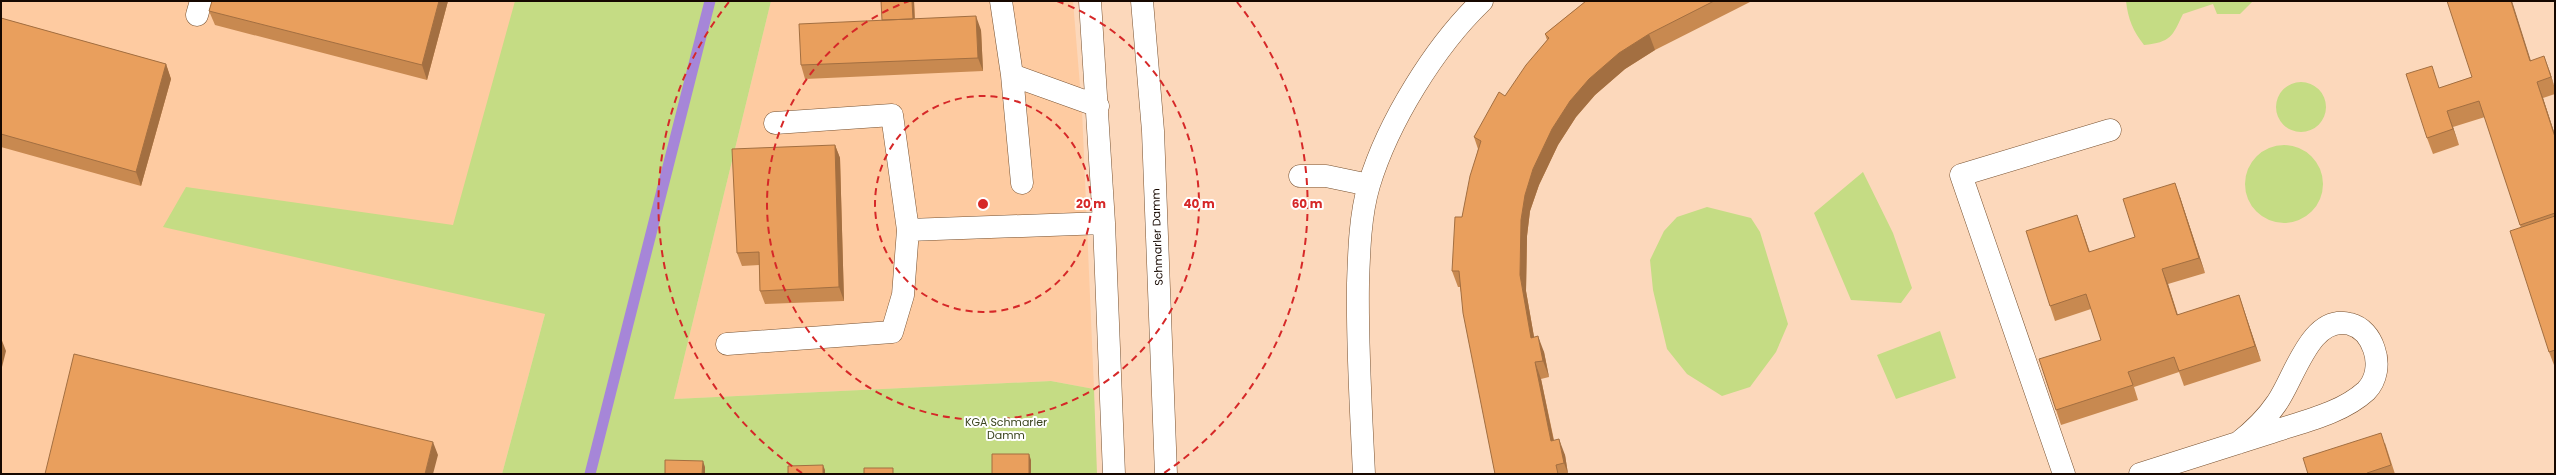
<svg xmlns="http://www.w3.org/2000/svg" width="2556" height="475" font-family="Poppins,sans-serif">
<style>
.built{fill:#fecba1}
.green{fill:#c5dc84}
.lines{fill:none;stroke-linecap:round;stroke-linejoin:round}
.stream{stroke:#a686d8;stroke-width:11}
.minor-casing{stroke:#775130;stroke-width:23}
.minor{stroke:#fff;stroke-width:22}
.wall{fill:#c88950}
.shaded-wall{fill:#a36f41}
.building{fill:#e99f5d;stroke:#a36f41}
.ring{fill:none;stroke:#d62828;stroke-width:2;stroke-dasharray:7 5}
.labels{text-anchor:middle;stroke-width:4;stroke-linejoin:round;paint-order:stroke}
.street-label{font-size:11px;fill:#160800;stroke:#fff}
.park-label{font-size:11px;fill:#3a431d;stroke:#fff}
.centre{fill:#d62828;stroke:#fff;stroke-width:2}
.ring-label{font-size:12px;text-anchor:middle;font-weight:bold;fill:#d62828;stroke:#fff;stroke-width:4;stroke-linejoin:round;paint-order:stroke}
</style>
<rect width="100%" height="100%" fill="#fcd8bb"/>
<path class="built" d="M 1,1 L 638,1 L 545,314 L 502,474 L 1,474 Z
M 771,1 L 1073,1 L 1082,110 L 1094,389 L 1051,381 L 674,399 Z"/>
<path class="green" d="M 515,1 L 771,1 L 674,399 L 1051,381 L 1094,389 L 1097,474 L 502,474 L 545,314 L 163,227 L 186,187 L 453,225 Z
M 2126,1 L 2253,1 L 2240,14 L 2217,14 L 2213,4 L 2183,14 C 2172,37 2171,42 2144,45 C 2133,31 2128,19 2126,1 Z
M2276 107a25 25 0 1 1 50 0a25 25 0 1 1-50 0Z
M2245 184a39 39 0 1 1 78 0a39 39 0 1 1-78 0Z
M 1863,172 L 1893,233 L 1912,288 L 1901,303 L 1851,300 L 1814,213 Z
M 1707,207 L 1751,218 L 1760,232 L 1788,324 L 1776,352 L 1750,387 L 1722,396 L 1687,374 L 1667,349 L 1653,290 L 1650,260 L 1664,231 L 1677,217 Z
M 1940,331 L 1956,378 L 1896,399 L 1877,355 Z"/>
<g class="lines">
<path class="stream" d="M 590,474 L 710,1"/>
<defs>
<path id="minor" d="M 1001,1 L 1012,75 L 1098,106
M 1090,1 L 1104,223 L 1114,474
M 1142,1 L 1153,131 L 1166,474
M 197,15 L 201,1
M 1012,75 L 1022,183
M 775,123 L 892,115 L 908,230
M 1300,176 L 1326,176 L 1369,185
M 727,344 L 892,332 L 903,295 L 908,230 L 1104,223
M 1364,474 C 1361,410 1357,347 1358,284 C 1359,252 1360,215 1369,185 C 1388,122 1435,46 1482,1
M 2064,474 L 1961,175 L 2110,130
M 2140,474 C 2183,460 2226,447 2269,433 C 2301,422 2341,414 2366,391 C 2377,380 2379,363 2374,349 C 2370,337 2362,327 2350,324 C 2310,313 2294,380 2276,404 C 2266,419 2252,432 2238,443"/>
</defs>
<use href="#minor" class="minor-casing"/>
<use href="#minor" class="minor"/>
</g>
<path class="wall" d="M 212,1 L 448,1 L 427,80 L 215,25 L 209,11 Z
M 881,1 L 914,1 L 915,19 L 981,30 L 983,71 L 805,79 L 801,65 L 882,20 Z
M 1586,1 L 1752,1 L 1655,50 L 1625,69 L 1595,95 L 1576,117 L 1558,145 L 1539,185 L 1530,211 L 1527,236 L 1526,291 L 1534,337 L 1544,352 L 1549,377 L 1541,379 L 1554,440 L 1565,455 L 1568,474 L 1495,474 L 1460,287 L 1458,287 L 1452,271 L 1462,217 L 1478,149 L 1474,137 L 1505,96 L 1547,40 L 1545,34 Z
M 1,18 L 166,64 L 171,79 L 141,186 L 1,147 Z
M 2531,60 L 2550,72 L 2555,89 L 2555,94 L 2543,98 L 2555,135 L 2555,365 L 2554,365 L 2549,352 L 2521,228 L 2485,117 L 2453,127 L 2459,145 L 2433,154 L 2427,138 L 2440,88 L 2472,77 Z
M 835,145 L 840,158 L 844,301 L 765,304 L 760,291 L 759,265 L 742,266 L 737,253 Z
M 2180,197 L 2205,273 L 2168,284 L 2178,315 L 2239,295 L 2261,361 L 2184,386 L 2179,372 L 2134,387 L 2138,400 L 2061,425 L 2056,410 L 2101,340 L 2091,309 L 2055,321 L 2050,306 L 2077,215 L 2090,252 L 2135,237 Z
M 2385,443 L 2395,474 L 2308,474 Z"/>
<path class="shaded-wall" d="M 439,1 L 448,1 L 427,80 L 422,65 Z
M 912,1 L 914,1 L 915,31 L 913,26 Z
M 2511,1 L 2512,1 L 2536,77 L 2530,61 Z
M 976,16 L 981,30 L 983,71 L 978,58 Z
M 1649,34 L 1655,50 L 1625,69 L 1595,95 L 1576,117 L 1558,145 L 1539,185 L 1530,211 L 1527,236 L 1526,291 L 1537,354 L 1531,338 L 1520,275 L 1521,220 L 1525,195 L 1533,169 L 1552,129 L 1570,101 L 1589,79 L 1619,53 Z
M 2544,56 L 2550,72 L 2555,89 Z
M 166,64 L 171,79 L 141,186 L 136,172 Z
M 2537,82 L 2543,98 L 2555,135 L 2555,137 Z
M 2447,111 L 2453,127 L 2459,145 L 2453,129 Z
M 835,145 L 840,158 L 844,301 L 839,287 Z
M 2175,183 L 2180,197 L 2205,273 L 2199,258 Z
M 2077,215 L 2082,229 L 2094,267 L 2089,252 Z
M 2162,269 L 2168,284 L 2182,330 L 2177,315 Z
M 2239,295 L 2261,361 L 2255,346 Z
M 1538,336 L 1544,352 L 1549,377 L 1543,361 Z
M 1,338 L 6,351 L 1,371 Z
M 1535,362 L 1541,379 L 1557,457 L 1551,441 Z
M 1559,439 L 1565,455 L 1568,474 L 1564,463 Z
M 433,442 L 438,455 L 433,474 L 425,474 Z
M 1029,454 L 1031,460 L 1031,474 L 1029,474 Z
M 703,461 L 705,467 L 705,474 L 702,474 Z
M 823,465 L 825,470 L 825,474 L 823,474 Z"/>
<path class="building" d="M 212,1 L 439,1 L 422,65 L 209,11 Z
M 881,1 L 912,1 L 913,19 L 882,20 Z
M 1586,1 L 1714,1 L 1649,34 L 1619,53 L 1589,79 L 1570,101 L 1552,129 L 1533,169 L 1525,195 L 1521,220 L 1520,275 L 1531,338 L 1538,336 L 1543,361 L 1535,362 L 1551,441 L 1559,439 L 1564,463 L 1556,465 L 1558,474 L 1495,474 L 1463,313 L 1459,271 L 1452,271 L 1455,217 L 1462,217 L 1470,176 L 1481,141 L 1474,137 L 1499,92 L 1505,96 L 1526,65 L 1549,38 L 1545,34 Z
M 2447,1 L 2511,1 L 2530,61 L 2544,56 L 2551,77 L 2537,82 L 2555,137 L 2555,213 L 2520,225 L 2479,101 L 2447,111 L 2453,129 L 2427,138 L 2406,74 L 2432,66 L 2439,88 L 2472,77 Z
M 976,16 L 978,58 L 801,65 L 799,24 Z
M 1,18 L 166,64 L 136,172 L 1,134 Z
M 835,145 L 839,287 L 760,291 L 759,252 L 737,253 L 732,149 Z
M 2175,183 L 2199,258 L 2162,269 L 2177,315 L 2239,295 L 2255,346 L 2179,371 L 2174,357 L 2128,372 L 2133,385 L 2056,410 L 2039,359 L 2101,340 L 2086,294 L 2050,306 L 2026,231 L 2077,215 L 2089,252 L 2135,237 L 2123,199 Z
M 2555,216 L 2555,350 L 2549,352 L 2510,231 Z
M 74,354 L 433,442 L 425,474 L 45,474 Z
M 2381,433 L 2391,465 L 2367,473 L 2367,474 L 2308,474 L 2303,458 Z
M 992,454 L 1029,454 L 1029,474 L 992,474 Z
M 665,460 L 703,461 L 702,474 L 665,474 Z
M 823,465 L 823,474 L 788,474 L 788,466 Z
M 864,468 L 893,468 L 893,474 L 864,474 Z"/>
<g class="ring">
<circle cx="983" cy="204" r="108"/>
<path d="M1057 1A216 216 0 1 1 909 1"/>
<path d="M802 473A324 324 0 0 1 729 2M1237 2A324 324 0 0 1 1164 473"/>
</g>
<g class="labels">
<g class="street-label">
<text transform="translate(1157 237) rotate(-92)" y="4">Schmarler Damm</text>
</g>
<g class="park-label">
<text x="1006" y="426">KGA Schmarler<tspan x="1006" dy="13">Damm</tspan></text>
</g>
</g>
<circle cx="983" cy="204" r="6" class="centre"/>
<g class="ring-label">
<text x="1091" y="208">20 m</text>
<text x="1199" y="208">40 m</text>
<text x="1307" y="208">60 m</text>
</g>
<rect width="2556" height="475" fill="none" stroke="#160800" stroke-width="4"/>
</svg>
